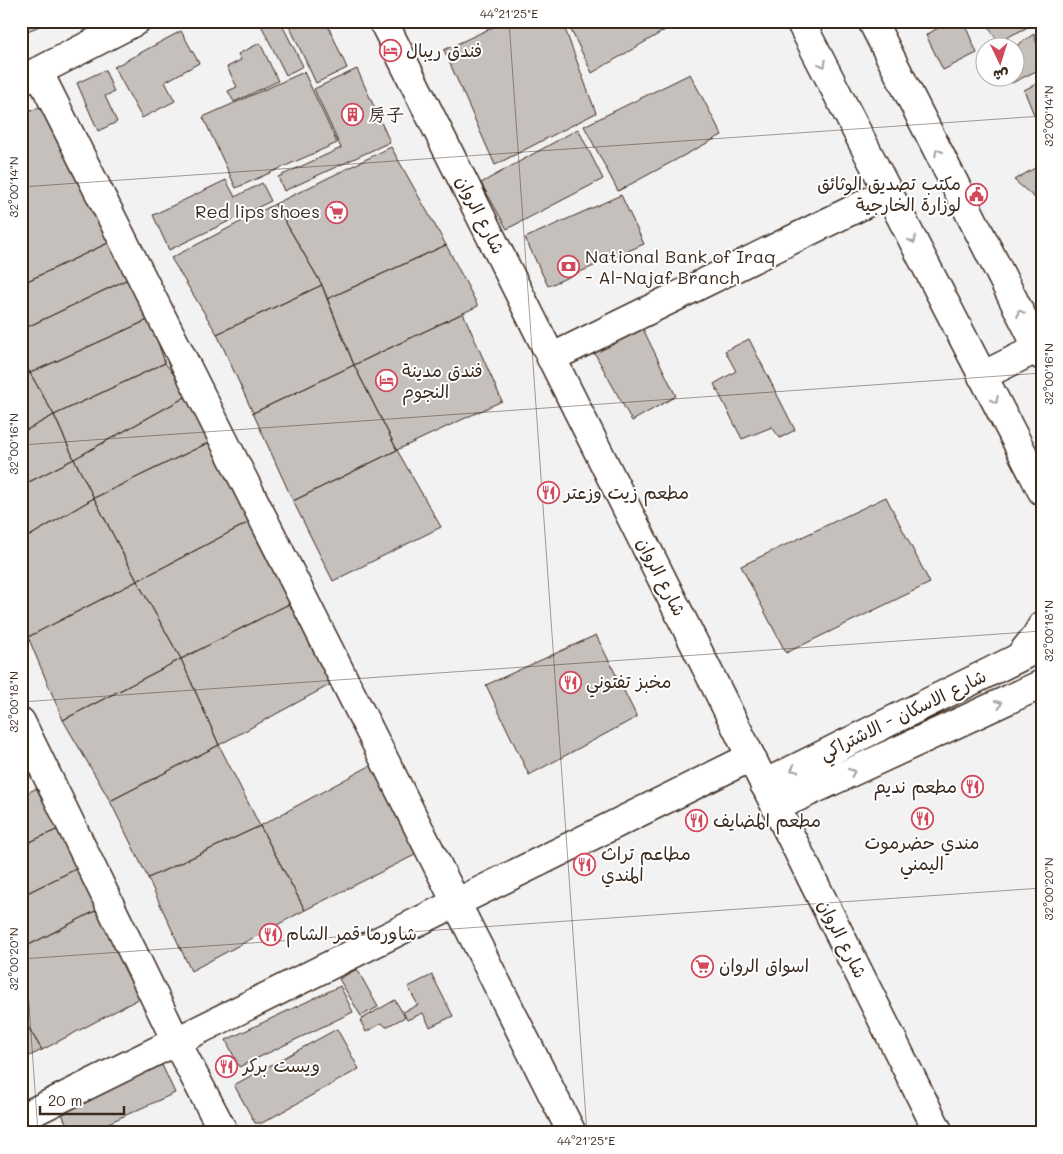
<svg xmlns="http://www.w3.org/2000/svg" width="1063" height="1154" font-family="Mali,'Playpen Sans Arabic','LXGW WenKai TC',sans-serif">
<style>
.building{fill:#c6c0bd;stroke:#3b2a1e}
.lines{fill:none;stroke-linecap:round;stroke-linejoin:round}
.minor-casing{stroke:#3b2a1e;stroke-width:31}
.major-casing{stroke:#3b2a1e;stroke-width:31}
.minor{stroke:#fff;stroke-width:28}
.major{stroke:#fff;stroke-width:28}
.oneway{stroke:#a79f9a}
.ticks{fill:none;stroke:#3b2a1e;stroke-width:1;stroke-opacity:0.45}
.labels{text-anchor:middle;stroke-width:4;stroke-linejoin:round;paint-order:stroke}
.poi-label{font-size:18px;fill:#3b2a1e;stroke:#fff;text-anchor:start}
.street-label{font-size:18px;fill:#3b2a1e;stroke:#fff}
.neatline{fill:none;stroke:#3b2a1e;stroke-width:2}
.ticks-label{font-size:12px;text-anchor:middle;fill:#3b2a1e}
</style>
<rect width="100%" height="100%" fill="#f3f2f2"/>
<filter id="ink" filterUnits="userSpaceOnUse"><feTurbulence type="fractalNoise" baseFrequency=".02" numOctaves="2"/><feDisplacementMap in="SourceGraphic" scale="10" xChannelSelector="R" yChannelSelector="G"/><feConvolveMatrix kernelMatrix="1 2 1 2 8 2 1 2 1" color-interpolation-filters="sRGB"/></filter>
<g filter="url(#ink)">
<path class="building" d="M 21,21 L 51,21 L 21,34 Z
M 259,21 L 280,21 L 303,66 L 286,75 Z
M 287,21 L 326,21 L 347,68 L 316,83 Z
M 506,21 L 562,21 L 596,113 L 495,165 L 444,50 Z
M 578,21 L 663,21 L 667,29 L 592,73 L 569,26 Z
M 950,21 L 963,21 L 977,53 L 943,70 L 926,35 Z
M 985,21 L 1040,21 L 998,42 Z
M 181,31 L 199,63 L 165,82 L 175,101 L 142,118 L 114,67 Z
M 1034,34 L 1042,61 L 1042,68 L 1012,83 L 1009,78 L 1016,78 L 1016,48 L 1013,48 Z
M 260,43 L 278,81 L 234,102 L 228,91 L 237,87 L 227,67 L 241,60 L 238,54 Z
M 357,69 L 390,142 L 284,191 L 278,177 L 341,148 L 314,89 Z
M 105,70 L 114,92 L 105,96 L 117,122 L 98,131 L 77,83 Z
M 304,72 L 337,143 L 236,188 L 203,117 Z
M 690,74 L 722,135 L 618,191 L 584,126 Z
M 1042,81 L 1042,119 L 1037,122 L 1024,90 Z
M 42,106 L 108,243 L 21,284 L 21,115 Z
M 578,129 L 603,179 L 507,229 L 481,183 Z
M 391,147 L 446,245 L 327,299 L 322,285 L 275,204 Z
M 1042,164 L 1042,204 L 1014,180 Z
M 226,180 L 235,197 L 262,183 L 271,201 L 169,250 L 153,215 Z
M 621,195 L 644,244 L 548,286 L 525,238 Z
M 275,204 L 322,285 L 217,334 L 171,258 Z
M 108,243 L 128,279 L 21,330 L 21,284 Z
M 446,245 L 478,306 L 354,365 L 327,299 Z
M 128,279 L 150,319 L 30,373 L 21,356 L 21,330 Z
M 322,285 L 354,365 L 253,413 L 217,334 Z
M 463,313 L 502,401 L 397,450 L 354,365 Z
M 150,319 L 165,363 L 54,415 L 30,373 Z
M 642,327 L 676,396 L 632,421 L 594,352 Z
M 749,339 L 795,430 L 780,438 L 772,427 L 742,439 L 714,384 L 736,371 L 725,351 Z
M 21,356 L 30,373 L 21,377 Z
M 165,363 L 189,395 L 74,459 L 54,415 Z
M 354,365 L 397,450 L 293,501 L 253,413 Z
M 30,373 L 54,415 L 21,433 L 21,377 Z
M 189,395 L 212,441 L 94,498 L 74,459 Z
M 54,415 L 74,459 L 21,486 L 21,433 Z
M 212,441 L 255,519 L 137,581 L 94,498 Z
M 397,450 L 441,527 L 333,581 L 293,501 Z
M 74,459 L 94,498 L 21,541 L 21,486 Z
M 886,497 L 930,583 L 786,653 L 741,566 Z
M 94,498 L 137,581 L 28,637 L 21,625 L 21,541 Z
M 255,519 L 293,602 L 181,659 L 137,581 Z
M 137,581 L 181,659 L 63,720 L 28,637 Z
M 293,602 L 335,682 L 219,745 L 181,659 Z
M 596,635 L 637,717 L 529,775 L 486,685 Z
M 181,659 L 219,745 L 110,801 L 63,720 Z
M 219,745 L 260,826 L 148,878 L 110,801 Z
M 375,763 L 421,852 L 305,910 L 260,826 Z
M 43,785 L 65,826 L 21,846 L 21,796 Z
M 65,826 L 84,865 L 21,896 L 21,846 Z
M 260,826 L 305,910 L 191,971 L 148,878 Z
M 84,865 L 105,906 L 21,949 L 21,896 Z
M 105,906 L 146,995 L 42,1050 L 21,1015 L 21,949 Z
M 357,969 L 378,1007 L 361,1016 L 339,979 Z
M 432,975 L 453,1016 L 430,1027 L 423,1013 L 407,1020 L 403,1012 L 418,1005 L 408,987 Z
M 340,986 L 353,1012 L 239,1067 L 226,1040 Z
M 395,1000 L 405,1017 L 386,1027 L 382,1023 L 366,1032 L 360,1020 Z
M 21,1015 L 42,1050 L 21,1060 Z
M 337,1029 L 359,1069 L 262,1123 L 255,1123 L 234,1085 Z
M 162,1065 L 175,1093 L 86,1133 L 70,1133 L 61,1111 Z"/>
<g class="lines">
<defs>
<path id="minor" d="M 38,71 L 572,1133
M 22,80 L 136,21
M 551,358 L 889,192
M 21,722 L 176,1041 L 224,1133
M 764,784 L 1042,646
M 776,807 L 1042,684
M 21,1118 L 751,757"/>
<path id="major" d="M 383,21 L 939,1133
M 800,21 L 1042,491
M 872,21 L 1042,356
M 982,376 L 1038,348
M 1020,656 L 1036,636 L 1042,626"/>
</defs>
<use href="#minor" class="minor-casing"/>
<use href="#major" class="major-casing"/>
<use href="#minor" class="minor"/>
<use href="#major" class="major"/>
</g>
<defs><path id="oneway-chevron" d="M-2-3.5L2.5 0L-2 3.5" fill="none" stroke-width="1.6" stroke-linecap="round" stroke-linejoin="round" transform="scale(1.25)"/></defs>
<g class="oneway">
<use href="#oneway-chevron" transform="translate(823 64) rotate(62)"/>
<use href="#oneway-chevron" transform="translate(938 152) rotate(-117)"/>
<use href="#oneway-chevron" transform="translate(913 240) rotate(63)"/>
<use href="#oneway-chevron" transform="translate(1020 313) rotate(-117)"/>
<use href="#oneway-chevron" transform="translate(995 400) rotate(63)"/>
<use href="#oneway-chevron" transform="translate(999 704) rotate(-25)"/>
<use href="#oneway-chevron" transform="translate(794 769) rotate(154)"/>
<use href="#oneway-chevron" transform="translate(852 772) rotate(-25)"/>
</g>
</g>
<path class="ticks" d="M 509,21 L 587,1133M 21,187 L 1042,116M 21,445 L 1042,373M 21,702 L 1042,631M 21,889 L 38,1133M 21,959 L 1042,888"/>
<defs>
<symbol id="hotel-ring" viewBox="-11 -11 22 22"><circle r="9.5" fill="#fff" stroke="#d1495b" stroke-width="1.5"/><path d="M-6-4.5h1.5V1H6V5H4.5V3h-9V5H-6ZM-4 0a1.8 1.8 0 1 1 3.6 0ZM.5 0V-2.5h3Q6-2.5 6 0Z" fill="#d1495b"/></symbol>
<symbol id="building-ring" viewBox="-11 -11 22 22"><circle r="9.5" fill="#fff" stroke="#d1495b" stroke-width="1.5"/><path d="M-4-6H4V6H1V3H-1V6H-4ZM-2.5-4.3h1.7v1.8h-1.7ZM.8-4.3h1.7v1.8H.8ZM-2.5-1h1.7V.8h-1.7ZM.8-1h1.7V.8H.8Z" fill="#d1495b"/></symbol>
<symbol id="civic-ring" viewBox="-11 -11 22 22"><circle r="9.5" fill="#fff" stroke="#d1495b" stroke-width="1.5"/><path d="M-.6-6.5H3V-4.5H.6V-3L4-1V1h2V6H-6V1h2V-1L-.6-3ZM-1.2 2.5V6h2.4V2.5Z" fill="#d1495b"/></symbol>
<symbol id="supermarket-ring" viewBox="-11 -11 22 22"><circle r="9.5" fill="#fff" stroke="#d1495b" stroke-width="1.5"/><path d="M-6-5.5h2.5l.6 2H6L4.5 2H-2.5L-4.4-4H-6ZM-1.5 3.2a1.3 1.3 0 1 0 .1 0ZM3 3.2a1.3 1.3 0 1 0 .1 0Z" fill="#d1495b"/></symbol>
<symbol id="bank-ring" viewBox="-11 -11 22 22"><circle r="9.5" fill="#fff" stroke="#d1495b" stroke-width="1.5"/><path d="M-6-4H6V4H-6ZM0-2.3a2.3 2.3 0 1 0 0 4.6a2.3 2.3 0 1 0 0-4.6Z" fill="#d1495b"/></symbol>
<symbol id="restaurant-ring" viewBox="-11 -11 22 22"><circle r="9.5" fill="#fff" stroke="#d1495b" stroke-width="1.5"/><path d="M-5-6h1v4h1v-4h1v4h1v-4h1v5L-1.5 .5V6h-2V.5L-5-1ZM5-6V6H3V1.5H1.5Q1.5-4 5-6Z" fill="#d1495b"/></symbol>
</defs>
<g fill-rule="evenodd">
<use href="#hotel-ring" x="378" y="38" width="25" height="25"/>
<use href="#building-ring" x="340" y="102" width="25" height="25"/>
<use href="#civic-ring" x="964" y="182" width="25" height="25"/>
<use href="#supermarket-ring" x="324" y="200" width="25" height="25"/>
<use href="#bank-ring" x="556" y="254" width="25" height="25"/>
<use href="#hotel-ring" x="374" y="368" width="25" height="25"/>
<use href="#restaurant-ring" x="536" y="480" width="25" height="25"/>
<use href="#restaurant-ring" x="558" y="670" width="25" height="25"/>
<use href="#restaurant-ring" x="960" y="774" width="25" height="25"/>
<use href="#restaurant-ring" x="910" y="806" width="25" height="25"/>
<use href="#restaurant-ring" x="684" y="808" width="25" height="25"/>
<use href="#restaurant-ring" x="572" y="852" width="25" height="25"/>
<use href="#restaurant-ring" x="258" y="922" width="25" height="25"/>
<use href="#supermarket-ring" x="690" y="954" width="25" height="25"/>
<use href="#restaurant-ring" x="214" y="1054" width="25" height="25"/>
</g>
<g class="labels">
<g class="poi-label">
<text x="406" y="57">فندق ريبال</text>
<text x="368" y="121">房子</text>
<text x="961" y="190" text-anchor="end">مكتب تصديق الوثائق<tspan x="961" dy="21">لوزارة الخارجية</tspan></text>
<text x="320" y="218" text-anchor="end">Red lips shoes</text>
<text x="585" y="263">National Bank of Iraq<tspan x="585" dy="21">- Al-Najaf Branch</tspan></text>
<text x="402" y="377">فندق مدينة<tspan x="402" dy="21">النجوم</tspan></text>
<text x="564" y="499">مطعم زيت وزعتر</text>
<text x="586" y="688">مخبز تفتوني</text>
<text x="957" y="793" text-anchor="end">مطعم نديم</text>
<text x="713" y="827">مطعم المضايف</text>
<text x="922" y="849" text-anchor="middle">مندي حضرموت<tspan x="922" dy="21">اليمني</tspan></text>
<text x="601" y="860">مطاعم تراث<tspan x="601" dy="21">المندي</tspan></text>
<text x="286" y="940">شاورما قمر الشام</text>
<text x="719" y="972">اسواق الروان</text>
<text x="243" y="1072">ويست بركر</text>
</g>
<g class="street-label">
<text transform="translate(480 215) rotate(63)" y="6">شارع الروان</text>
<text transform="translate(661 577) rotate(63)" y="6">شارع الروان</text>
<text transform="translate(903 715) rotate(-26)" y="6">شارع الاسكان - الاشتراكي</text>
<text transform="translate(842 939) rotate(63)" y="6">شارع الروان</text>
</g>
</g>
<rect width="1063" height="1154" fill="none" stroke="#fff" stroke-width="55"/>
<g transform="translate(1000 62) rotate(176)"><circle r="24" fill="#ffffff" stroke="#b1aaa5"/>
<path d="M0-4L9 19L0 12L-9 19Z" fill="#d1495b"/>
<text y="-8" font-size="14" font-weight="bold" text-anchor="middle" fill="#3b2a1e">ش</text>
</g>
<path d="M40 1106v8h84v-8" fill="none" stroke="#3b2a1e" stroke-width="2.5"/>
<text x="48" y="1106" font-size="15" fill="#3b2a1e" stroke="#ffffff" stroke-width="4" paint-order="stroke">20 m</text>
<rect x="28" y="28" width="1008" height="1098" class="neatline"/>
<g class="ticks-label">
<text x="509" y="18">44°21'25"E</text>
<text transform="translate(1049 116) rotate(-90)" y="4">32°00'14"N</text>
<text transform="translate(14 187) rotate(-90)" y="4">32°00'14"N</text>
<text transform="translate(1049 374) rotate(-90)" y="4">32°00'16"N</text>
<text transform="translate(14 444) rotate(-90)" y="4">32°00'16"N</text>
<text transform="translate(1049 631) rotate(-90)" y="4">32°00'18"N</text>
<text transform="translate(14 702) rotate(-90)" y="4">32°00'18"N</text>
<text transform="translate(1049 889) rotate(-90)" y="4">32°00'20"N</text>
<text transform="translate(14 959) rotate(-90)" y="4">32°00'20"N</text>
<text x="586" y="1145">44°21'25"E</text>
</g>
</svg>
